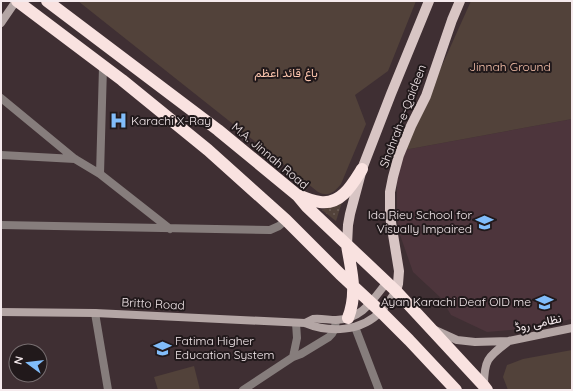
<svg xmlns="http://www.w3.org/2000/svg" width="573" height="391" font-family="Quicksand,Vazirmatn,sans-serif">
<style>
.built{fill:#4d353c}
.grass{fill:url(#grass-dots)}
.green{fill:#52423a}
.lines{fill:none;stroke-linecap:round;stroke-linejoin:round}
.street{stroke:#867d7c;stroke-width:8}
.secondary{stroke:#b4a6a5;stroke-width:8}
.primary{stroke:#d8c5c4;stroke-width:10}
.highway{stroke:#f9e2e0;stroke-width:12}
.labels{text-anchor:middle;stroke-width:4;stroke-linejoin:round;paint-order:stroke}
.park-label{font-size:12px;fill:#fcc5ad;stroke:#21191b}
.street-label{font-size:12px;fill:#f5eaed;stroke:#21191b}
.poi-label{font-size:12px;fill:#f5eaed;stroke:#21191b;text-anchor:start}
</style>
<defs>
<pattern id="grass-dots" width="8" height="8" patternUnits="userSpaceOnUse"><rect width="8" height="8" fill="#52423a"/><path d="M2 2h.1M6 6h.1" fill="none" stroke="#6c5d57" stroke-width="1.8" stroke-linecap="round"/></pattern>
</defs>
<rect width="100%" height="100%" fill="#3f2f33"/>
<path class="built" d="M 572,119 L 572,319 L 523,329 L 487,332 L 451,315 L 441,298 L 413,272 L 399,232 L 397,211 L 397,179 L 404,150 Z"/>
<path class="grass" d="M 342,202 L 336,221 L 322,210 Z"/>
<path class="green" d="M 78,1 L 416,1 L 388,71 L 355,95 L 366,124 L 341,184 C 334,193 328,197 318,192 L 276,158 Z
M 471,1 L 572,1 L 572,119 L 404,150 Z
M 572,350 L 572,390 L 508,390 L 503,377 L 507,365 L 523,359 Z
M 194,366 L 200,390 L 158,390 L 154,377 Z"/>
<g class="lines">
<path class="street" d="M 1,98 L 75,159 L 100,174 L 170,229
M 1,155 L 75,159
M 100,174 L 103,67
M 1,225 L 270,230 L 279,226 L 286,220
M 95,313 L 108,390
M 355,327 L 379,390
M 293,357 L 297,338 L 296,323
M 243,390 L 293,357 L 301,354 L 329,337 C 335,332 335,327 336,320"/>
<path class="secondary" d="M 1,23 L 16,1
M 1,312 L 95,313 L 305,323 C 329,333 362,332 381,311 C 387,305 391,298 396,291
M 305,323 C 307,322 311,320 313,319 C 320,318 329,320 336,320 C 362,319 372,301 387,282
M 435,330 L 457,340 L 475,342 L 509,341 L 572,328
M 484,386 C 484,359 488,357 509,341"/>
<path class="primary" d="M 347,245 L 348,225 L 350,214 L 362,169 L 391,94 L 429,1
M 396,291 L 398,284 L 399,271 L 390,216 L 390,192 L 393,177 L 399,155 L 411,126 L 426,96 L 452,20 L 460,1"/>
<path class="highway" d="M 17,1 L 122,80 L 208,150 L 286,220 L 340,274 L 381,312 L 409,340 L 456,390
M 47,1 L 218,130 L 297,195 L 307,207 L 396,291 L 484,386 L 487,390
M 298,195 C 305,198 312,201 320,202 C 341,205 352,185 362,169
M 347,245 C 351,271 358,292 348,318"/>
</g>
<defs>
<symbol id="hospital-bare" viewBox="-9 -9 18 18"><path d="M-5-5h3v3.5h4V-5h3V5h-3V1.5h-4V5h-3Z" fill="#81bdfa" stroke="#21191b" stroke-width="2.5" paint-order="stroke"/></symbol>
<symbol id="university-bare" viewBox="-9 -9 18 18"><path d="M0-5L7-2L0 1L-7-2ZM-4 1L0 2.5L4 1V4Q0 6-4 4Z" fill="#81bdfa" stroke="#21191b" stroke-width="2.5" paint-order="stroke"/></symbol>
</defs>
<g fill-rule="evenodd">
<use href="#hospital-bare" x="106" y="108" width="25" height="25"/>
<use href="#university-bare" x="472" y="210" width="25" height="25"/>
<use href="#university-bare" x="532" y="290" width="25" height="25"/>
<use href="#university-bare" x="150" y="336" width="25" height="25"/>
</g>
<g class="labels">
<g class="park-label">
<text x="510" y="71">Jinnah Ground</text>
<text x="286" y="77">باغ قائد اعظم</text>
</g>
<g class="street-label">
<text transform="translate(403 116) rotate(-69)" y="4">Shahrah-e-Qaideen</text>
<text transform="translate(270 156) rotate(40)" y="4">M.A. Jinnah Road</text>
<text transform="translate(153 304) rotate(3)" y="4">Britto Road</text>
<text transform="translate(538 323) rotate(-12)" y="4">نظامی روڈ</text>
</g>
<g class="poi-label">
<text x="131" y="125">Karachi X-Ray</text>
<text x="472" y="219" text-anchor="end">Ida Rieu School for<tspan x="472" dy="14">Visually Impaired</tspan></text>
<text x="531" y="306" text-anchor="end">Ayan Karachi Deaf OID me</text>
<text x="175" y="345">Fatima Higher<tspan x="175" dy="14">Education System</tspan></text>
</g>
</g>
<rect width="573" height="391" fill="none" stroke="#f5eaed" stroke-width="4"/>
<g transform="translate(28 363) rotate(285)"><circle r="19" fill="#21191b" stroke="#766d6f"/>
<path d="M0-3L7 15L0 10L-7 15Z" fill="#81bdfa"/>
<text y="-6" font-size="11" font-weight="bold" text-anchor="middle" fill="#f5eaed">N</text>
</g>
</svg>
